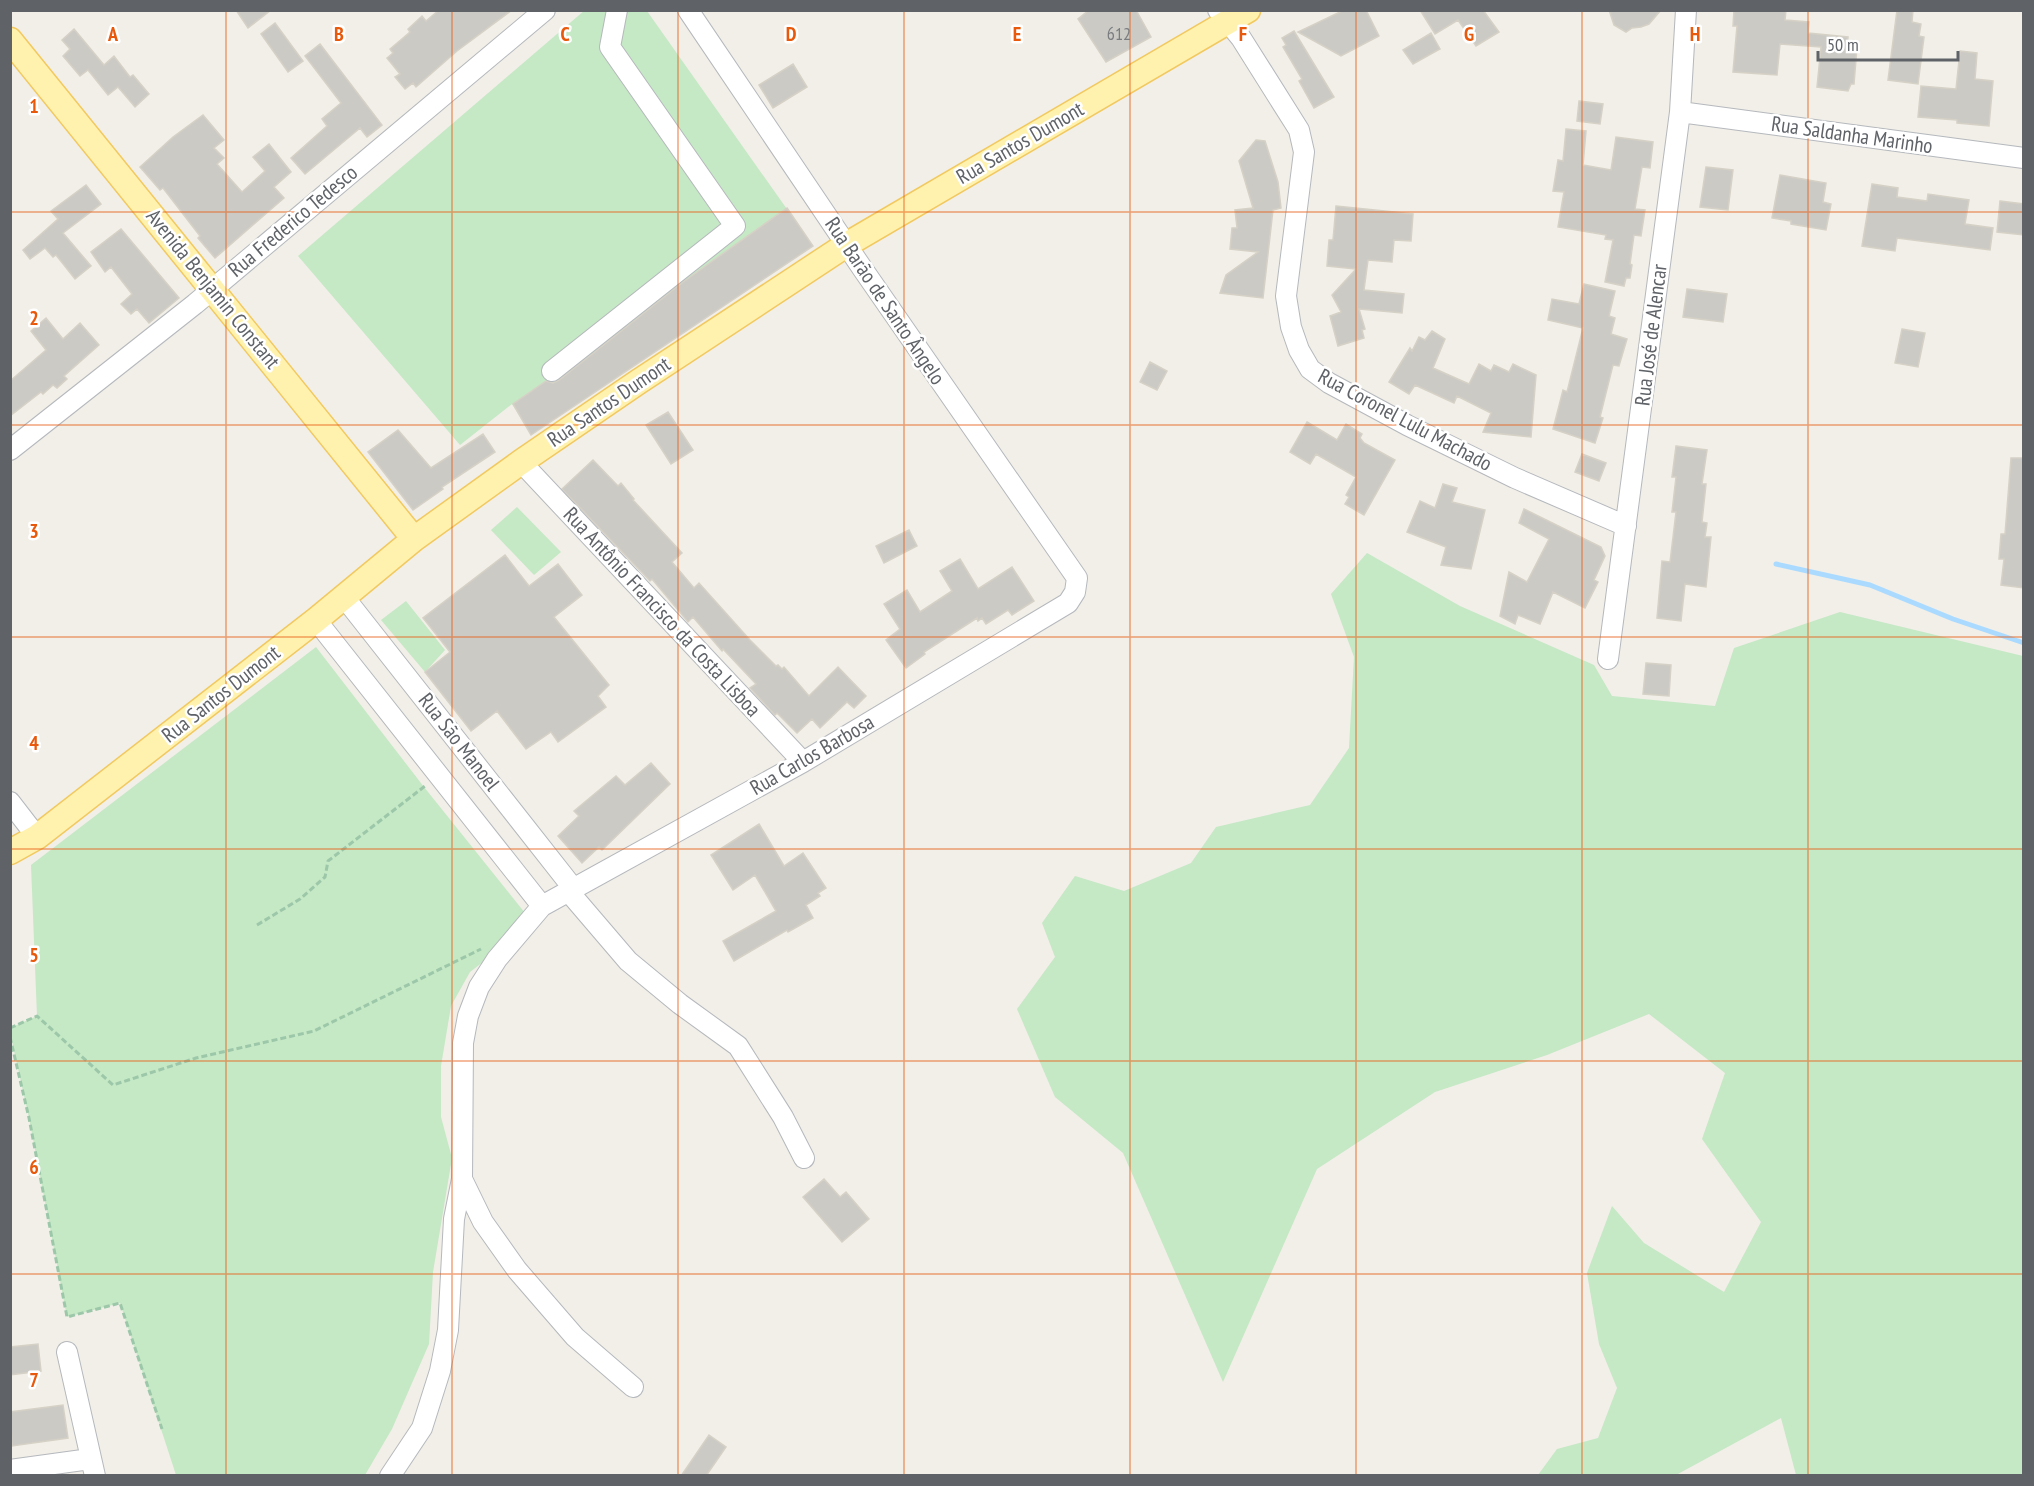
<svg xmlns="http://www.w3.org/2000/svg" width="2034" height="1486" font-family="'PT Sans Narrow',sans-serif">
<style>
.green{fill:#c5e8c5}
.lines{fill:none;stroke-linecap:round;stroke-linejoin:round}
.stream{stroke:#aadaff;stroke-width:5}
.building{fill:#cccac5;stroke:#d6d1c6;stroke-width:1.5}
.minor-casing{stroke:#b5b8bc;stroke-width:22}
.major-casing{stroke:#f2c960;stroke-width:27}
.path{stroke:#9cc7a9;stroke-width:3;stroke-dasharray:6 3;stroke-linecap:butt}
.minor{stroke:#fff;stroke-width:20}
.major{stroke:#fff2af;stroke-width:24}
.grid{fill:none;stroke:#e8590c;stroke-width:1.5;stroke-opacity:0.55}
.labels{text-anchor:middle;stroke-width:5;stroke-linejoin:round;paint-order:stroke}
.number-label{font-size:18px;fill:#7a7d7f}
.street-label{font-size:21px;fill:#5f6368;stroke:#fff}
.grid-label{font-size:20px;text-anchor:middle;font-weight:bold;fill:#e8590c;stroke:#fff;stroke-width:5;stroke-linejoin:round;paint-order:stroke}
</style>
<rect width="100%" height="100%" fill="#f1efe8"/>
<path class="green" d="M 585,10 L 647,11 L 813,246 L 531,435 L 512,404 L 460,445 L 298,256 Z
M 517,507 L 561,552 L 534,575 L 491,530 Z
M 1367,553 L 1460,606 L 1594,665 L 1612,696 L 1715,706 L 1734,648 L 1840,612 L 2023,656 L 2023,1475 L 1796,1475 L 1781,1418 L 1676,1475 L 1538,1475 L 1557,1449 L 1598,1438 L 1617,1388 L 1599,1344 L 1587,1273 L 1612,1206 L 1644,1243 L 1724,1292 L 1761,1222 L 1702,1139 L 1725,1073 L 1649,1014 L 1547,1055 L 1435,1092 L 1317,1169 L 1223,1382 L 1123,1153 L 1055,1097 L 1017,1009 L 1055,957 L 1042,923 L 1075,876 L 1124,891 L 1191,863 L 1216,827 L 1310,805 L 1349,748 L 1354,657 L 1331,594 Z
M 406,601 L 445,650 L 425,672 L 381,620 Z
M 316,647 L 424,787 L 533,923 L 470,972 L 451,1006 L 441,1066 L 441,1117 L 452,1158 L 433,1272 L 429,1344 L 392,1429 L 365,1475 L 176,1475 L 120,1303 L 67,1317 L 29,1118 L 11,1037 L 10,1028 L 37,1016 L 31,865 Z"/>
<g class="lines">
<path class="stream" d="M 1776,564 L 1870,585 L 1953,619 L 2024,643"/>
</g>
<path class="building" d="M 236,10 L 271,10 L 248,28 Z
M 439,10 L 512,10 L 457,51 L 416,87 L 413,83 L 405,89 L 395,77 L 400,74 L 387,58 L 393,53 L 390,49 L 410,32 L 408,29 L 422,16 L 426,21 Z
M 1089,10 L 1136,10 L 1151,37 L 1106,62 L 1078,19 Z
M 1344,10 L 1366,10 L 1379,36 L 1341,56 L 1298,32 Z
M 1420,10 L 1483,10 L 1499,32 L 1476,46 L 1458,20 L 1435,34 Z
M 1609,10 L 1661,10 L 1649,24 L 1641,27 L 1632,28 L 1626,32 L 1614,25 Z
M 1734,10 L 1786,10 L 1785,20 L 1809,22 L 1808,33 L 1848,37 L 1847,46 L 1857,47 L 1854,84 L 1851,84 L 1848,91 L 1817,87 L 1821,47 L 1780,44 L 1777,75 L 1733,72 L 1737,26 L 1733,26 Z
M 1897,10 L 1913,10 L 1912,22 L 1921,24 L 1919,36 L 1924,37 L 1918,84 L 1888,80 Z
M 275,23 L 303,61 L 288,72 L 261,34 Z
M 74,29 L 104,65 L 114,56 L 130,77 L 133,75 L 149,94 L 135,107 L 118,87 L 108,95 L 88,70 L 80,76 L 63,56 L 70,49 L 62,40 Z
M 1294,31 L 1334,97 L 1314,108 L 1299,81 L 1302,79 L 1283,47 L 1286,45 L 1282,38 Z
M 1431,33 L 1440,49 L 1413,64 L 1403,50 Z
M 320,44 L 382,125 L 367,137 L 360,128 L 305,174 L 291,158 L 327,126 L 322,119 L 341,103 L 305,56 Z
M 1960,51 L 1977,53 L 1975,79 L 1993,81 L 1989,126 L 1957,123 L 1957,120 L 1918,117 L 1921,86 L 1956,89 Z
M 793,64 L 807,87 L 773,108 L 759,85 Z
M 1579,101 L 1603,104 L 1600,124 L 1577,121 Z
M 203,115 L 224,140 L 214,148 L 224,158 L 217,164 L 242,192 L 265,171 L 253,157 L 269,144 L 291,172 L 274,187 L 284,198 L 215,258 L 198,238 L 200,236 L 163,188 L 160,190 L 140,167 L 173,137 Z
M 1566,129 L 1586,131 L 1583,165 L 1611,170 L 1616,137 L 1653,142 L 1650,168 L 1642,167 L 1635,209 L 1645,210 L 1641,236 L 1634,235 L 1630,264 L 1632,265 L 1630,278 L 1626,278 L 1624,286 L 1605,282 L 1613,240 L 1605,239 L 1606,235 L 1558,227 L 1564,192 L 1553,191 L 1558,160 L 1563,161 Z
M 1256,140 L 1265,141 L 1278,182 L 1281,208 L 1273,210 L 1263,298 L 1220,293 L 1226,275 L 1258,252 L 1230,249 L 1232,228 L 1237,228 L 1235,210 L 1253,208 L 1239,161 Z
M 1706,167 L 1733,170 L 1728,210 L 1700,207 Z
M 1780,175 L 1826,183 L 1823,202 L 1831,204 L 1826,230 L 1791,224 L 1791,221 L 1772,218 Z
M 1872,184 L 1898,188 L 1897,197 L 1927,201 L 1928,194 L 1969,200 L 1965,224 L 1993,228 L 1990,250 L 1897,238 L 1895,251 L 1862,246 Z
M 86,185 L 101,204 L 63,233 L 91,266 L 75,279 L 56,255 L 53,257 L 45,248 L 30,259 L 23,250 L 58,219 L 51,211 Z
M 2000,201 L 2024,204 L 2024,235 L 1997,232 Z
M 1336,206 L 1413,214 L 1411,241 L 1394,240 L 1392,262 L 1368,260 L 1364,290 L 1404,294 L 1402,313 L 1359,309 L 1365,329 L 1362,330 L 1364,338 L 1338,346 L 1330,316 L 1341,312 L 1332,295 L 1356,269 L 1327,266 L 1329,240 L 1333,240 Z
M 787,208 L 813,246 L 531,435 L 513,404 L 546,381 L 553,383 L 559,380 L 683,282 Z
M 121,229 L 179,298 L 149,323 L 137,309 L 131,314 L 121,304 L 132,294 L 111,267 L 105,272 L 91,252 Z
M 1584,284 L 1615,291 L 1609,316 L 1615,318 L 1611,334 L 1627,339 L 1619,366 L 1613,365 L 1600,417 L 1603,418 L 1595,443 L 1553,429 L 1563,390 L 1567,392 L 1583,328 L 1548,320 L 1552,299 L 1579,304 Z
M 1687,289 L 1727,294 L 1723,322 L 1683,317 Z
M 46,318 L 63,339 L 80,323 L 99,345 L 64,376 L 67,379 L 57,388 L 53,385 L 43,394 L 41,392 L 10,416 L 10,381 L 46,350 L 31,331 Z
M 1902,329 L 1925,333 L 1918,367 L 1895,363 Z
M 1432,331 L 1445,339 L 1433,368 L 1469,384 L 1479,364 L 1491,371 L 1494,365 L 1509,372 L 1513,364 L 1536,375 L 1531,437 L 1483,432 L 1491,413 L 1457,396 L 1454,403 L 1415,385 L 1409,394 L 1389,382 L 1410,348 L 1412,351 L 1419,337 L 1425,340 Z
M 1150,362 L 1167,371 L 1157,390 L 1140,382 Z
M 668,412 L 693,450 L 671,464 L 646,425 Z
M 1307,422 L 1337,440 L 1346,424 L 1362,434 L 1360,438 L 1364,443 L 1395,460 L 1364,515 L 1345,504 L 1349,497 L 1346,495 L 1356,477 L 1316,454 L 1310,464 L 1290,452 Z
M 398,430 L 431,468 L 483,434 L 495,452 L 442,487 L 443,489 L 413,510 L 368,452 Z
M 1676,446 L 1707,450 L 1702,484 L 1706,484 L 1702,522 L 1707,523 L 1705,537 L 1711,537 L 1706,587 L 1685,584 L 1681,621 L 1657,618 L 1662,561 L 1670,562 L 1676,512 L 1672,512 L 1676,477 L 1672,477 Z
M 1582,454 L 1606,463 L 1599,481 L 1575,472 Z
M 2011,458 L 2024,458 L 2024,588 L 2001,585 L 2004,559 L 1999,559 L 2001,534 L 2005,534 Z
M 593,460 L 618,486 L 621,483 L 634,499 L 633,500 L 682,553 L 672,562 L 694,588 L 699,583 L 750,640 L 776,666 L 778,665 L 782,669 L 784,667 L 809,696 L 838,667 L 866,696 L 854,708 L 847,702 L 820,728 L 812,719 L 797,733 L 777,713 L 775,715 L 750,688 L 756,684 L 723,649 L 722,651 L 693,617 L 688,622 L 652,579 L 650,581 L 562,489 Z
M 1443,484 L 1457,488 L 1452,502 L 1485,510 L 1471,569 L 1441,565 L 1446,547 L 1407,532 L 1420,501 L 1435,508 Z
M 1524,509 L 1601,547 L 1605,556 L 1594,580 L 1598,582 L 1585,608 L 1553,592 L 1540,624 L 1518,615 L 1515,624 L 1500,616 L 1509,572 L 1527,582 L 1549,539 L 1519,523 Z
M 909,530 L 917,546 L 884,563 L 876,546 Z
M 505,555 L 529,586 L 558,564 L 582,595 L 554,617 L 609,685 L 598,696 L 606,707 L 558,742 L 551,732 L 526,749 L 497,711 L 471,731 L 425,672 L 450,652 L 423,618 Z
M 960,559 L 978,589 L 1012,567 L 1034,601 L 1012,615 L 1008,610 L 986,624 L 982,618 L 978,621 L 977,618 L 924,652 L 925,654 L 906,668 L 886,640 L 900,629 L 884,604 L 907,590 L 920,612 L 952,591 L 940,571 Z
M 1646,663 L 1671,665 L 1669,696 L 1643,694 Z
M 651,763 L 670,784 L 602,850 L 599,847 L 582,863 L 558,836 L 579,816 L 574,811 L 616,776 L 625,785 Z
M 759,824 L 784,866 L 803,853 L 826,888 L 818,893 L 820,896 L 806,905 L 813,918 L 788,932 L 787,930 L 734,961 L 723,941 L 776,911 L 755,875 L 733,890 L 711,855 Z
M 824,1179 L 840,1197 L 846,1192 L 869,1219 L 842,1242 L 803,1197 Z
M 38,1344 L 41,1371 L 10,1375 L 10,1347 Z
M 63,1405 L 68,1438 L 12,1446 L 10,1412 Z
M 709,1435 L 726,1447 L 706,1476 L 681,1476 Z"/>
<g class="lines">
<defs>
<path id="minor" d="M 1218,10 L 1241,38 L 1299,130 L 1304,152 L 1286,296 L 1291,327 L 1299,350 L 1310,369 L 1329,383 L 1407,425 L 1515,478 L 1626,526
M 1680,112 L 2024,158
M 552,371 L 735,226 L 610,47 L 617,10
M 10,450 L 195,304 L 545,10
M 521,462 L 803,762
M 344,597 L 573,888
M 316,620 L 542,906
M 1608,659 L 1680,112 L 1686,10
M 10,802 L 37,837
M 569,892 L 628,961 L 680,1004 L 738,1046 L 783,1117 L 804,1158
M 67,1352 L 95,1476
M 633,1387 L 575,1337 L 517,1270 L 483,1222 L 462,1179 L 463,1043 L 468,1016 L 479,987 L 497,959 L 542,906 L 803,762 L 1068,603 L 1075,592 L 1077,578 L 862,268 L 688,10
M 10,1470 L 90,1459
M 390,1476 L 422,1428 L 440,1371 L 448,1330 L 454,1219 L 462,1179"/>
<path id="major" d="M 10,40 L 414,539
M 10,852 L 37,837 L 316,620 L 414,539 L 521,462 L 638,382 L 846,245 L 1248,10"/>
</defs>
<use href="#minor" class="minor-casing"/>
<use href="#major" class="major-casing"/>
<path class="path" d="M 257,925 L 300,899 L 325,877 L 328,861 L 425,786
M 10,1028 L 37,1016 L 113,1085 L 196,1058 L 314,1031 L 481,949
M 10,1037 L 29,1118 L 67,1317 L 120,1303 L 162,1429"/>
<use href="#minor" class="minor"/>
<use href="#major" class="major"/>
</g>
<path class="grid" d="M 226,10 L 226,1476M 452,10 L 452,1476M 678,10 L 678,1476M 904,10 L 904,1476M 1130,10 L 1130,1476M 1356,10 L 1356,1476M 1582,10 L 1582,1476M 1808,10 L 1808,1476M 10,212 L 2024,212M 10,425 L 2024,425M 10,637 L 2024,637M 10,849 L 2024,849M 10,1061 L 2024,1061M 10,1274 L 2024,1274"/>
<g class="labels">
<g class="number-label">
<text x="1119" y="40">612</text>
</g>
<g class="street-label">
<text transform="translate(1852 135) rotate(8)" y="7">Rua Saldanha Marinho</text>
<text transform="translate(1020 143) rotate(-30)" y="7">Rua Santos Dumont</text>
<text transform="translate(293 221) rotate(-40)" y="7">Rua Frederico Tedesco</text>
<text transform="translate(213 289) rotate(51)" y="7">Avenida Benjamin Constant</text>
<text transform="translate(885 301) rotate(56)" y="7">Rua Barão de Santo Ângelo</text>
<text transform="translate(1651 335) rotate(-83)" y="7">Rua José de Alencar</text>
<text transform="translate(609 402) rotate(-34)" y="7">Rua Santos Dumont</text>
<text transform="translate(1405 420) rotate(28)" y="7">Rua Coronel Lulu Machado</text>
<text transform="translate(662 612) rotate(47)" y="7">Rua Antônio Francisco da Costa Lisboa</text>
<text transform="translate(221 694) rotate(-38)" y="7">Rua Santos Dumont</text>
<text transform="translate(459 742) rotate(52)" y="7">Rua São Manoel</text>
<text transform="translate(812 755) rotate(-30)" y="7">Rua Carlos Barbosa</text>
</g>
</g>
<g class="grid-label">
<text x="113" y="41">A</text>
<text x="339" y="41">B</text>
<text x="565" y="41">C</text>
<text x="791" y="41">D</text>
<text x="1017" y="41">E</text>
<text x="1243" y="41">F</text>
<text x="1469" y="41">G</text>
<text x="1695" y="41">H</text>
<text x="34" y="113">1</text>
<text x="34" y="325">2</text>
<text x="34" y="538">3</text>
<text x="34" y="750">4</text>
<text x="34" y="962">5</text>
<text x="34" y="1174">6</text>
<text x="34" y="1387">7</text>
</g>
<rect width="2034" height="1486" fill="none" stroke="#5f6368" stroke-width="24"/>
<path d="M1818 51v9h140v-9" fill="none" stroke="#5f6368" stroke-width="3"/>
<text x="1827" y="51" font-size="18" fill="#5f6368" stroke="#ffffff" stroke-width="4.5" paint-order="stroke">50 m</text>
</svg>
